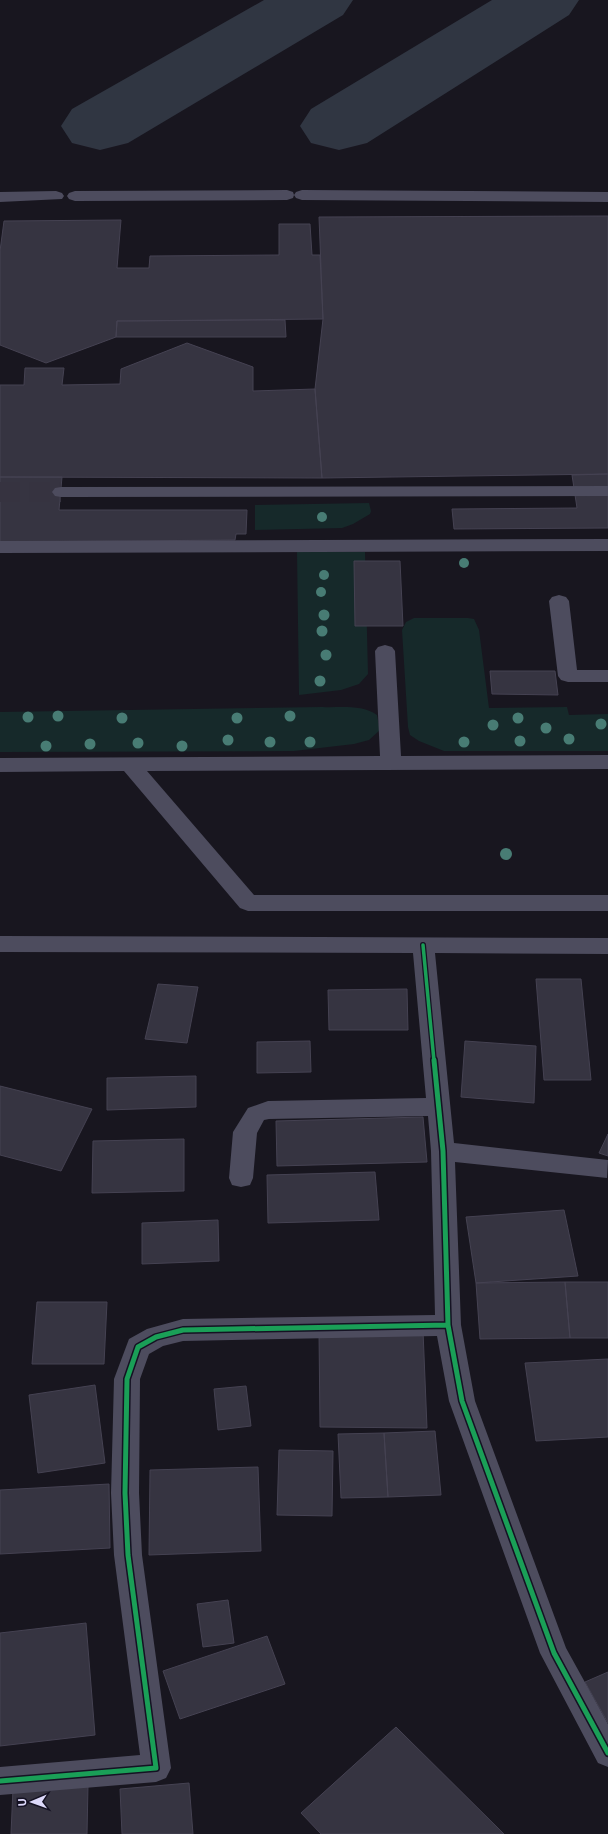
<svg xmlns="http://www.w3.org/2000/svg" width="608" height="1834" font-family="'Public Sans',sans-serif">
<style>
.green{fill:#16292a}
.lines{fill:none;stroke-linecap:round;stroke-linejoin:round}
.taxiway{fill:#303642;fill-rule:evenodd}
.building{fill:#363441;stroke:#454252}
.minor-tunnel{stroke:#363340;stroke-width:20;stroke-dasharray:20 10;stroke-linecap:butt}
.minor{fill:#4d4c5e;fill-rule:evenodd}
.cycleway-far1-casing{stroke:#151223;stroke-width:6}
.cycleway-casing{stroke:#151223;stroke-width:8}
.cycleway-far1{stroke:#1a9f57;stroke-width:3.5}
.cycleway{stroke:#1a9f57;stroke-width:5}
.tree{fill:#487c74}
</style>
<rect width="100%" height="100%" fill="#18161f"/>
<path class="green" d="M 369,503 L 371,511 L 370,514 L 353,524 L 342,528 L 255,530 L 255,505 Z
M 297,552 L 365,552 L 368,674 L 359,684 L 341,690 L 299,695 Z
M 414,618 L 468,618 L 474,619 L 479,630 L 489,708 L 567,707 L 569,715 L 608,714 L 608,751 L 444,751 L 419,741 L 410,735 L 408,727 L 402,630 L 406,622 Z
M 322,707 C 340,708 361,704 377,715 L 380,730 L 369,740 L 354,744 L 294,751 L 0,752 L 0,712 Z"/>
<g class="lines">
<path class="taxiway" d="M 264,0 L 353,0 L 343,15 L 128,143 L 100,150 L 72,143 L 61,126 L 72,109 Z
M 492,0 L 579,0 L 569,15 L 367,143 L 339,150 L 311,143 L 300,126 L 311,109 Z"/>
</g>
<path class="building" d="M 608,216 L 608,474 L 322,478 L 315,389 L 323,319 L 319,217 Z
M 121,220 L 117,268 L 149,268 L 150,256 L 279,255 L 279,224 L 310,224 L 312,255 L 320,255 L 323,319 L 117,321 L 116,337 L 46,363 L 0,345 L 0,251 L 4,221 Z
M 285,320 L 286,337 L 116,337 L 117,321 Z
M 187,343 L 253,367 L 253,391 L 315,389 L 322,478 L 0,477 L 0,385 L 24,385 L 25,368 L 64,368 L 62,385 L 120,384 L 121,369 Z
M 608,474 L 608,528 L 454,529 L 452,509 L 577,508 L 572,475 Z
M 0,477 L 62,477 L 59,510 L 247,510 L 246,534 L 236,534 L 235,540 L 0,542 Z
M 354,561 L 400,561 L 403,626 L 355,626 Z
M 490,671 L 555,671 L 558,695 L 492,694 Z
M 536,979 L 581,979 L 591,1080 L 544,1080 Z
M 158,984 L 198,987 L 187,1043 L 145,1039 Z
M 407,989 L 408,1030 L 329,1030 L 328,990 Z
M 310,1041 L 311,1072 L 257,1073 L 257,1042 Z
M 465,1041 L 536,1046 L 534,1103 L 461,1097 Z
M 196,1076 L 196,1107 L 107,1110 L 107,1078 Z
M 0,1086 L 92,1109 L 61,1171 L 0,1155 Z
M 423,1117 L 427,1162 L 277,1166 L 276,1121 Z
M 608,1134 L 608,1156 L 599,1153 Z
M 184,1139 L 184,1191 L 92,1193 L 93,1141 Z
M 375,1172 L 379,1220 L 268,1223 L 267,1175 Z
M 564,1210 L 578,1276 L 476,1283 L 466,1217 Z
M 218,1220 L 219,1261 L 142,1264 L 142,1223 Z
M 565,1282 L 608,1282 L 608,1338 L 570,1338 Z
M 565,1282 L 570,1338 L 480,1339 L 476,1283 Z
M 37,1302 L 107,1302 L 104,1364 L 32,1364 Z
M 319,1331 L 423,1331 L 427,1428 L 320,1427 Z
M 608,1359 L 608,1437 L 536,1441 L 525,1363 Z
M 95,1385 L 105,1463 L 38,1473 L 29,1395 Z
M 246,1386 L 251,1426 L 218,1430 L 214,1389 Z
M 435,1431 L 441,1495 L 388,1497 L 384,1433 Z
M 384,1433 L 388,1497 L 341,1498 L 338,1434 Z
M 279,1450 L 333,1451 L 332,1516 L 277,1515 Z
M 258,1467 L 261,1551 L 149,1555 L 150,1470 Z
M 109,1484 L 110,1548 L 0,1554 L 0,1490 Z
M 228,1600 L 234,1643 L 203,1647 L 197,1604 Z
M 86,1623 L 95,1735 L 0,1746 L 0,1633 Z
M 267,1636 L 285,1684 L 180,1719 L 163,1671 Z
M 608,1672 L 608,1723 L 585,1682 Z
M 396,1727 L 504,1834 L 321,1834 L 301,1813 Z
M 189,1783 L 193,1834 L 122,1834 L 120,1789 Z
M 88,1785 L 87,1834 L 11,1834 L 13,1788 Z"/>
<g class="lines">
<path class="minor-tunnel" d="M 0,492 L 61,492"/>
<path class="minor" d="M 287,190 L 293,192 L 294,195 L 296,192 L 302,190 L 608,192 L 608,202 L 302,200 L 296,198 L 294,195 L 293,198 L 287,200 L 75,201 L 69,199 L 67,196 L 69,193 L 75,191 Z
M 56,191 L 62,193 L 64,196 L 62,199 L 0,202 L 0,192 Z
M 608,486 L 608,496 L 61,497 L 55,496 L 52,492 L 55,488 L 61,487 Z
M 608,539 L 608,551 L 0,553 L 0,541 Z
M 559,595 L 566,597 L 569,601 L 577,670 L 608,670 L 608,682 L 568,682 L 561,680 L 558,676 L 549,601 L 552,597 Z
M 385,645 L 392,647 L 395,651 L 401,756 L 608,755 L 608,769 L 147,771 L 254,895 L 608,895 L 608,911 L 248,911 L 240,908 L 124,771 L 0,772 L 0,758 L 380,756 L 375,651 L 378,647 Z
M 0,936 L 608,938 L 608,954 L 435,953 L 454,1143 L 608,1160 L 607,1178 L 455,1162 L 461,1325 L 475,1401 L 566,1648 L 608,1724 L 608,1767 L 598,1763 L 540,1653 L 449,1401 L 437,1336 L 183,1341 L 163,1346 L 149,1354 L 140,1379 L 139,1493 L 142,1555 L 171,1768 L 166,1778 L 156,1782 L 0,1795 L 0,1767 L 140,1755 L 114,1555 L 111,1493 L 114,1379 L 129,1339 L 147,1329 L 183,1319 L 435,1315 L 431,1151 L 428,1116 L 269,1119 L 264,1120 L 257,1133 L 253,1178 L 250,1185 L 241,1187 L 232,1185 L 229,1178 L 233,1132 L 248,1108 L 268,1101 L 426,1098 L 413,953 L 0,952 Z"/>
<defs>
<path id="cycleway-far1" d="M 423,945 L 434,1061"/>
<path id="cycleway" d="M 434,1060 L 443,1151 L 448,1325 L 462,1401 L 554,1653 L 608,1753
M 0,1781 L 156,1768 L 128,1555 L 125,1493 L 127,1379 L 138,1347 L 156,1337 L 183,1330 L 448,1325"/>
</defs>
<use href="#cycleway-far1" class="cycleway-far1-casing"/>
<use href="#cycleway" class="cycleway-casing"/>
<use href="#cycleway-far1" class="cycleway-far1"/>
<use href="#cycleway" class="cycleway"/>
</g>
<g class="tree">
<circle cx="322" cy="517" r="5"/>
<circle cx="464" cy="563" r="5"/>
<circle cx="324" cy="575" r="5"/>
<circle cx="321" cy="592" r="5"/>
<circle cx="324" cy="615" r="5.5"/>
<circle cx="322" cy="631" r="5.5"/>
<circle cx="326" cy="655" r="5.5"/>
<circle cx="320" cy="681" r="5.5"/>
<circle cx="58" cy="716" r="5.5"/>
<circle cx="290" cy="716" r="5.5"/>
<circle cx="28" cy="717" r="5.5"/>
<circle cx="122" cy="718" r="5.5"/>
<circle cx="237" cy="718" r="5.5"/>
<circle cx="518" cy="718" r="5.5"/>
<circle cx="601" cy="724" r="5.5"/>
<circle cx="493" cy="725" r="5.5"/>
<circle cx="546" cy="728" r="5.5"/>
<circle cx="569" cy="739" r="5.5"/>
<circle cx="228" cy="740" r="5.5"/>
<circle cx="520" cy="741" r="5.5"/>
<circle cx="270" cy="742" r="5.5"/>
<circle cx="310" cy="742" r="5.5"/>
<circle cx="464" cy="742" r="5.5"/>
<circle cx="138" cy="743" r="5.5"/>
<circle cx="90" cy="744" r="5.5"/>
<circle cx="46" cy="746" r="5.5"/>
<circle cx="182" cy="746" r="5.5"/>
<circle cx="506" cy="854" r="6"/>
</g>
<g transform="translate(32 1802) rotate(268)" stroke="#151223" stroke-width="3" paint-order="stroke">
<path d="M0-3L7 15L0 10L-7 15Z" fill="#ddd9fa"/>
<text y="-6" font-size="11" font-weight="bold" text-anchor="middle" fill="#ddd9fa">U</text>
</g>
</svg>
